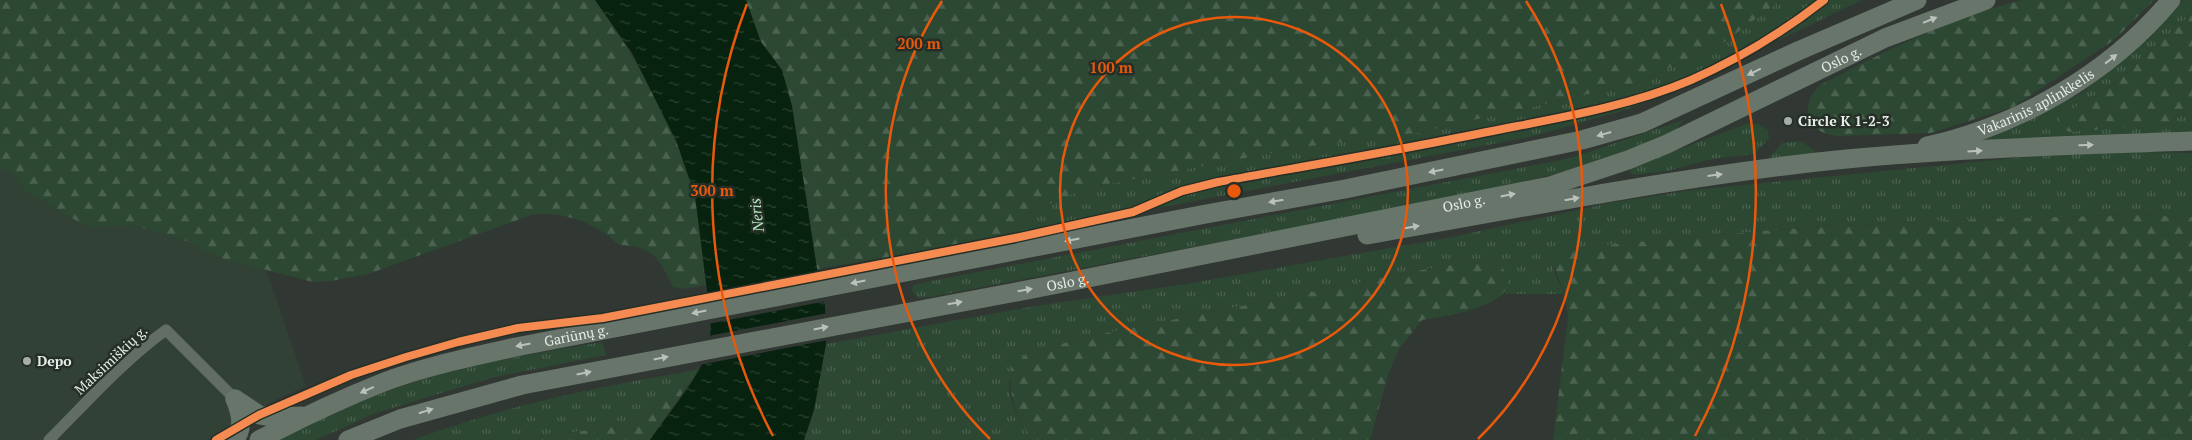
<svg xmlns="http://www.w3.org/2000/svg" width="2192" height="440" font-family="'PT Serif',serif">
<style>
.built{fill:#324135}
.grass{fill:url(#grass-tufts)}
.forest{fill:url(#forest-firs)}
.water{fill:url(#water-ripples)}
.pier{fill:#313732}
.lines{fill:none;stroke-linecap:round;stroke-linejoin:round}
.minor{stroke:#626d64;stroke-width:11}
.trunk{stroke:#68756a;stroke-width:19}
.cycleway-casing{stroke:#252f27;stroke-width:11}
.cycleway{stroke:#f68b52;stroke-width:8}
.oneway{fill:#bac2bb}
.ring{fill:none;stroke:#e8590c;stroke-width:2.5}
.poi-dot{fill:#a7ada8;stroke:#252f27;stroke-width:2}
.labels{text-anchor:middle;stroke-width:5;stroke-linejoin:round;paint-order:stroke}
.street-label{font-size:14px;fill:#e6ece7;stroke:#252f27}
.poi-label{font-size:14px;font-weight:bold;fill:#e6ece7;stroke:#252f27;text-anchor:start}
.water-label{font-size:15px;font-style:italic;fill:#b1e9bb;stroke:#252f27}
.centre{fill:#e8590c;stroke:#252f27;stroke-width:2.5}
.ring-label{font-size:15px;text-anchor:middle;font-weight:bold;fill:#e8590c;stroke:#252f27;stroke-width:5;stroke-linejoin:round;paint-order:stroke}
</style>
<defs>
<pattern id="grass-tufts" width="24" height="20" patternUnits="userSpaceOnUse" patternTransform="scale(1.25)"><rect width="24" height="20" fill="#2c4732"/><path d="M3 7l-1-3M5 7V3M7 7l1-3M15 17l-1-3M17 17v-4M19 17l1-3" fill="none" stroke="#4b6250"/></pattern>
<pattern id="forest-firs" width="22" height="20" patternUnits="userSpaceOnUse" patternTransform="scale(1.25)"><rect width="22" height="20" fill="#2c4732"/><path d="M5 1l3.5 6h-7zM16 11l3.5 6h-7z" fill="#4b6250"/></pattern>
<pattern id="water-ripples" width="26" height="14" patternUnits="userSpaceOnUse" patternTransform="scale(1.25)"><rect width="26" height="14" fill="#07230f"/><path d="M2 4q2-2 4 0t4 0M15 11q2-2 4 0t4 0" fill="none" stroke="#2b4332"/></pattern>
</defs>
<rect width="100%" height="100%" fill="#313732"/>
<path class="built" d="M 0,170 L 9,170 L 26,192 L 88,227 L 133,224 L 186,241 L 217,257 L 266,269 L 306,386 L 275,400 L 208,440 L 0,440 Z"/>
<path class="grass" d="M 1781,0 L 1862,0 L 1669,93 L 1622,111 L 1530,137 L 1005,237 L 1031,212 L 1087,188 L 1309,146 L 1416,133 L 1637,83 L 1726,41 Z
M 2183,0 L 2192,0 L 2192,13 L 2114,84 L 2060,117 L 2165,124 L 2192,109 L 2192,136 L 1979,142 L 2082,93 L 2147,40 Z
M 1683,120 L 1676,130 L 1636,148 L 1562,172 L 1484,192 L 929,297 L 917,298 L 912,291 L 913,285 L 926,282 L 1571,158 Z
M 1748,123 L 1759,124 L 1768,130 L 1769,139 L 1754,154 L 1712,159 L 1667,171 L 1634,175 L 1630,173 L 1630,169 L 1638,165 Z
M 1801,141 L 1820,155 L 1768,159 L 1782,143 Z
M 2137,152 L 2192,153 L 2192,217 L 2131,215 L 1951,220 L 1786,229 L 1560,249 L 1554,255 L 1554,272 L 1565,294 L 1505,294 C 1508,280 1506,270 1495,260 L 1442,266 L 1081,338 L 1025,355 C 1020,363 1013,372 1010,380 C 1005,397 1023,425 1031,440 L 804,440 L 814,410 L 826,344 L 1035,306 L 1186,284 L 1452,237 L 1609,203 L 1692,190 L 2035,156 Z
M 602,342 L 606,355 L 491,378 L 376,413 L 316,440 L 277,440 C 326,417 375,393 427,378 C 484,361 544,352 602,342 Z
M 679,373 L 662,402 L 640,421 L 620,426 L 515,440 L 413,440 C 498,408 590,388 679,373 Z"/>
<path class="forest" d="M 0,0 L 595,0 C 637,60 675,123 694,194 C 701,220 702,258 706,285 L 685,289 L 673,287 C 659,259 654,246 619,245 C 595,222 567,213 534,214 L 368,274 L 331,281 L 313,282 L 217,257 L 186,241 L 133,225 L 88,227 L 26,192 L 9,170 L 0,170 Z
M 746,0 L 1781,0 L 1726,41 L 1637,83 L 1416,133 L 1309,146 L 1087,188 L 1031,212 L 1005,237 L 817,269 L 792,106 L 782,70 L 761,42 Z
M 2023,0 L 2154,0 L 2114,40 L 2013,107 L 1931,133 L 1836,136 C 1806,132 1799,105 1820,85 C 1885,52 1951,16 2023,0 Z
M 2192,13 L 2192,109 L 2165,124 L 2070,132 L 2060,129 L 2058,123 L 2060,117 L 2114,84 Z
M 2131,215 L 2192,217 L 2192,440 L 1553,440 L 1568,317 L 1565,294 L 1553,264 L 1554,254 L 1560,249 L 1786,229 L 1951,220 Z
M 1495,260 C 1542,303 1448,316 1422,320 L 1399,349 L 1388,375 L 1370,440 L 1031,440 C 1017,415 1008,398 1011,368 L 1025,355 L 1081,338 L 1442,266 Z
M 699,369 L 650,440 L 515,440 L 620,426 L 640,421 L 662,402 L 679,373 Z"/>
<path class="water" d="M 595,0 L 746,0 L 761,42 L 782,70 L 792,106 L 817,269 L 825,306 L 826,344 L 814,410 L 804,440 L 650,440 C 664,419 701,375 707,352 C 711,339 711,327 710,314 L 695,196 L 677,143 L 632,53 Z"/>
<path class="pier" d="M 821,274 L 827,301 L 708,324 L 705,296 Z
M 828,313 L 828,340 L 699,365 L 705,353 L 708,336 Z"/>
<g class="lines">
<path class="minor" d="M 49,440 C 87,402 123,361 166,330 L 235,399"/>
<g class="trunk">
<path id="s1" d="M 1927,146 C 2021,125 2110,73 2171,0"/>
<path d="M 1367,235 C 1509,210 1649,183 1792,165 C 1924,149 2059,146 2192,141"/>
<path d="M 235,399 L 259,415 L 271,417 L 302,416"/>
<path d="M 235,440 C 244,426 241,414 235,399"/>
<path id="s2" d="M 259,440 C 299,419 341,399 384,382 C 426,366 472,357 516,347 L 1206,214 L 1345,189 L 1582,140 L 1642,123 L 1798,51 L 1917,0"/>
<path id="s3" d="M 348,440 L 400,419 L 522,385 L 1053,285 L 1550,186 L 1628,160 L 1667,144 L 1885,38 L 1986,0"/>
</g>
<defs>
<path id="cycleway" d="M 216,440 L 259,415 L 351,375 L 406,357 L 458,342 L 518,328 L 603,318 L 1015,238 L 1133,212 L 1182,191 L 1218,182 C 1306,166 1395,151 1482,133 C 1552,119 1625,108 1691,80 C 1739,59 1783,32 1824,0"/>
</defs>
<use href="#cycleway" class="cycleway-casing"/>
<use href="#cycleway" class="cycleway"/>
</g>
<defs><path id="oneway-solid" d="M-6-.8H1V-3.2L6.5 0L1 3.2V.8H-6Z" transform="scale(1.25)"/></defs>
<g class="oneway">
<use href="#oneway-solid" transform="translate(1930 20) rotate(-22)"/>
<use href="#oneway-solid" transform="translate(2111 59) rotate(-38)"/>
<use href="#oneway-solid" transform="translate(1754 72) rotate(154)"/>
<use href="#oneway-solid" transform="translate(1604 134) rotate(164)"/>
<use href="#oneway-solid" transform="translate(2086 145) rotate(-2)"/>
<use href="#oneway-solid" transform="translate(1975 151) rotate(-4)"/>
<use href="#oneway-solid" transform="translate(1436 171) rotate(169)"/>
<use href="#oneway-solid" transform="translate(1715 175) rotate(-7)"/>
<use href="#oneway-solid" transform="translate(1508 195) rotate(-11)"/>
<use href="#oneway-solid" transform="translate(1572 199) rotate(-10)"/>
<use href="#oneway-solid" transform="translate(1276 201) rotate(170)"/>
<use href="#oneway-solid" transform="translate(1412 227) rotate(-10)"/>
<use href="#oneway-solid" transform="translate(1072 240) rotate(169)"/>
<use href="#oneway-solid" transform="translate(858 282) rotate(169)"/>
<use href="#oneway-solid" transform="translate(1025 290) rotate(-10)"/>
<use href="#oneway-solid" transform="translate(955 303) rotate(-10)"/>
<use href="#oneway-solid" transform="translate(699 312) rotate(169)"/>
<use href="#oneway-solid" transform="translate(821 328) rotate(-11)"/>
<use href="#oneway-solid" transform="translate(523 345) rotate(169)"/>
<use href="#oneway-solid" transform="translate(661 358) rotate(-11)"/>
<use href="#oneway-solid" transform="translate(584 373) rotate(-11)"/>
<use href="#oneway-solid" transform="translate(367 390) rotate(156)"/>
<use href="#oneway-solid" transform="translate(426 411) rotate(-17)"/>
</g>
<g class="ring">
<circle cx="1234" cy="191" r="174"/>
<path d="M990 439A348 348 0 0 1 942 1M1526 1A348 348 0 0 1 1478 439"/>
<path d="M773 436A522 522 0 0 1 747 4M1721 4A522 522 0 0 1 1695 436"/>
</g>
<g class="poi-dot">
<circle cx="1788" cy="121" r="5"/>
<circle cx="27" cy="361" r="5"/>
</g>
<g class="labels">
<g class="street-label">
<text dy="5" stroke="none"><textPath href="#s3" startOffset="1548">Oslo g.</textPath></text>
<text dy="5" stroke="none"><textPath href="#s1" startOffset="118">Vakarinis aplinkkelis</textPath></text>
<text dy="5" stroke="none"><textPath href="#s3" startOffset="1142">Oslo g.</textPath></text>
<text dy="5" stroke="none"><textPath href="#s3" startOffset="738">Oslo g.</textPath></text>
<text dy="5" stroke="none"><textPath href="#s2" startOffset="336">Gariūnų g.</textPath></text>
<text transform="translate(111 360) rotate(-43)" y="5">Maksimiškių g.</text>
</g>
<g class="poi-label">
<text x="1798" y="126">Circle K 1-2-3</text>
<text x="37" y="366">Depo</text>
</g>
<g class="water-label">
<text transform="translate(757 215) rotate(-97)" y="5">Neris</text>
</g>
</g>
<circle cx="1234" cy="191" r="8" class="centre"/>
<g class="ring-label">
<text x="919" y="49">200 m</text>
<text x="1111" y="73">100 m</text>
<text x="712" y="196">300 m</text>
</g>
</svg>
